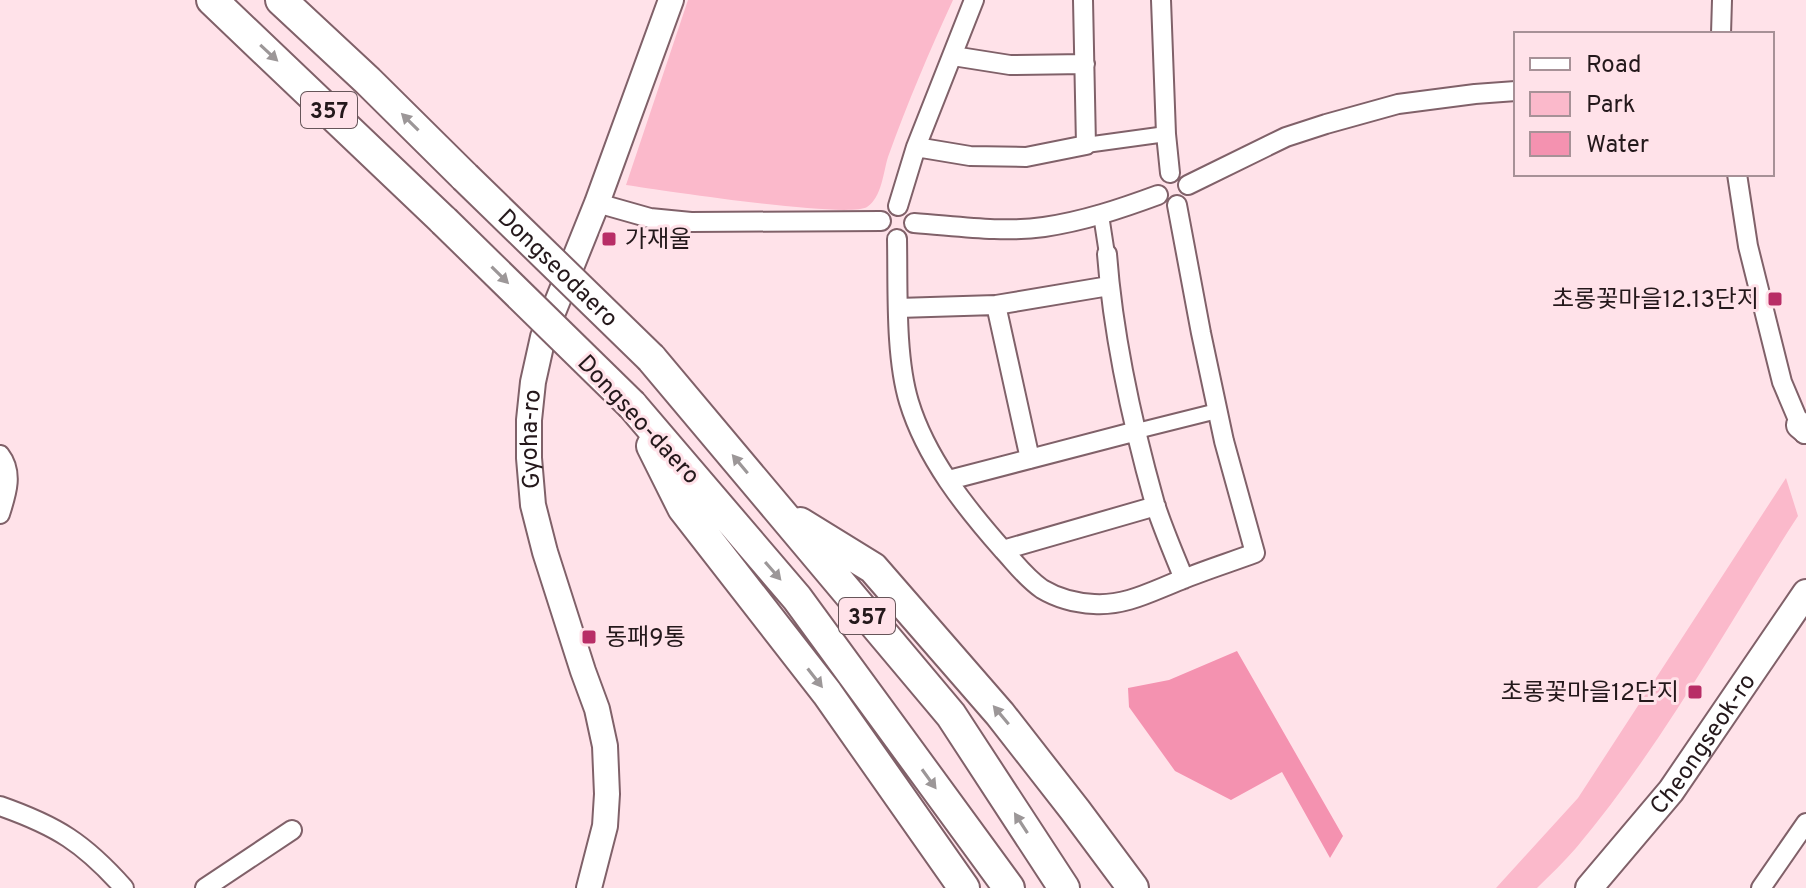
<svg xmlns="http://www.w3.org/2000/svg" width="1806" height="888" font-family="Overpass,'Noto Sans KR',sans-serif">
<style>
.green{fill:#fbb9cb}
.water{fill:#f492b0}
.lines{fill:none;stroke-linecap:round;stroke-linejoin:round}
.pedestrian-casing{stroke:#806169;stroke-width:18}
.minor-casing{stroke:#806169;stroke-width:22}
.tertiary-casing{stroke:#806169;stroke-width:28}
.secondary-casing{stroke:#806169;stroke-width:30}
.trunk-casing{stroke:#806169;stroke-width:34}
.pedestrian{stroke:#fff;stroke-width:14}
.minor{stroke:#fff;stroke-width:18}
.tertiary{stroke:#fff;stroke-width:24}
.secondary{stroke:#fff;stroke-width:26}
.trunk{stroke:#fff;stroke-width:30}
.trunk-bridge-casing{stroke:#806169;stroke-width:34;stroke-linecap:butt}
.trunk-bridge{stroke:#fff;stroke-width:30}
.oneway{fill:#9c9798}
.poi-dot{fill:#b82d66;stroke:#ffe2e9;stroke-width:3}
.labels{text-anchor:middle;stroke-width:6;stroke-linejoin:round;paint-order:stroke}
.shield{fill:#ffe2e9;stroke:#665559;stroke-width:2}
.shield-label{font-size:22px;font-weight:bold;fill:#24181b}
.poi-label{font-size:24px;fill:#24181b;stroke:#ffe2e9;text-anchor:start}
.street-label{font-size:24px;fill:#24181b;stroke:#ffe2e9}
</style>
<rect width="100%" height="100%" fill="#ffe2e9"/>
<path class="green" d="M 688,0 L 953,0 C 929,52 907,104 888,157 C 883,173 882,197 867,207 C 847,219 660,190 626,185 Z
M 1786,478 L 1798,516 C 1726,627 1662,746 1576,848 C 1564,862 1550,875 1537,888 L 1496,888 L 1578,798 Z"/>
<path class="water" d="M 1237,651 L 1343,836 L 1330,858 L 1282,772 L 1231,800 L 1175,771 L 1129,707 L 1128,688 L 1169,680 Z"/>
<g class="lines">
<defs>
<path id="pedestrian" d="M 1086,145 L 1166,134
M 1101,215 L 1107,254
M 1137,431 L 1217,411"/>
<path id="minor" d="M 1161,0 L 1166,134 L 1170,173
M 1721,34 L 1722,0
M 953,56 L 1010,65 L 1085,64
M 916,147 L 970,156 L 1026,157 L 1086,145 L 1083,0
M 1737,174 L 1748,246 L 1782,382 L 1804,434
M 1188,185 L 1286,137 L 1326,124 L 1398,104 L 1475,94 L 1516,91
M 597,203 L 650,218 L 691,222 L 881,221
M 898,206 L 916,147 L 974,0
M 914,223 C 957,226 1001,233 1044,227 C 1084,221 1120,209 1158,195
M 897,239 C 898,288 895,356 909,402 C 926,458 965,507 1003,550 C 1016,564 1026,578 1042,589 C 1057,598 1076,603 1094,604 C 1126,606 1152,591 1181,580 C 1205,570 1231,562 1255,553 L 1224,441 L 1201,333 L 1177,205
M 1107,254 C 1113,335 1133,426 1155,504 C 1163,529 1174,554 1184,579
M 996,305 L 1030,459
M 898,308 L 996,305 L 1109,286
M 0,455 C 14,473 6,495 0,514
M 949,480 L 1137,431
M 1003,550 L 1156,506
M 0,806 C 57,826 84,843 124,888
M 205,888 L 292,830
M 1761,888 L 1806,823"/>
<g id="tertiary">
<path id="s1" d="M 589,888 L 605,826 L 607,794 L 605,746 L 597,709 L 583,671 L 545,552 L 533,505 L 529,458 L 529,420 L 533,382 L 543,337 L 597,203 L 671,0"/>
</g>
<g id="secondary">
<path d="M 1800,425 L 1806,430"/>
<path id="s2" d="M 1589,888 L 1671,791 L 1806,593"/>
</g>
<path id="trunk" d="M 212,0 L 444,221
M 281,0 L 368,81 L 465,177
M 651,358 L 951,715 L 1064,888
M 632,405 L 797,598 L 1009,888
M 652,446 L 683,508 L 827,693 L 964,888
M 800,523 L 873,568 L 1000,714 L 1075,810 L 1133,888"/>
</defs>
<use href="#pedestrian" class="pedestrian-casing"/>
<use href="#minor" class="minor-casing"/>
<use href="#tertiary" class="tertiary-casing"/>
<use href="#secondary" class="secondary-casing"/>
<use href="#trunk" class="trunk-casing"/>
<use href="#pedestrian" class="pedestrian"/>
<use href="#minor" class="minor"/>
<use href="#tertiary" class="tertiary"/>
<use href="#secondary" class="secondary"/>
<use href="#trunk" class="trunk"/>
<defs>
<g id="trunk-bridge">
<path id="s3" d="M 465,177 L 651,358"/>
<path d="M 444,221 L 632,405"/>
</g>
</defs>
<use href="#trunk-bridge" class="trunk-bridge-casing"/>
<use href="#trunk-bridge" class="trunk-bridge"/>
</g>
<defs><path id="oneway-solid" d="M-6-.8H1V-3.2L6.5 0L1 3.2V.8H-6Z" transform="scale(2)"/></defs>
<g class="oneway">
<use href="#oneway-solid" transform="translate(269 53) rotate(43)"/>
<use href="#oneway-solid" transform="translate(410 122) rotate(-135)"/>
<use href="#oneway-solid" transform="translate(500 275) rotate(45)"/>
<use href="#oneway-solid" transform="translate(740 464) rotate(-130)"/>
<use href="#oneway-solid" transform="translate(773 571) rotate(49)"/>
<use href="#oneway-solid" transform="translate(815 678) rotate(52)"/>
<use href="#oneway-solid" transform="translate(1001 715) rotate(-130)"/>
<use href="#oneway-solid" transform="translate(929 779) rotate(54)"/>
<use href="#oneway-solid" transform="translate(1021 823) rotate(-123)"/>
</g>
<g class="poi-dot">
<rect x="601" y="231" width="16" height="16" rx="4"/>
<rect x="1767" y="291" width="16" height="16" rx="4"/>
<rect x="581" y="629" width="16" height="16" rx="4"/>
<rect x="1687" y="684" width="16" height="16" rx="4"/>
</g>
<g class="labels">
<g class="shield">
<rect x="301" y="92" width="56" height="36" rx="6"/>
<rect x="839" y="598" width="56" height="36" rx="6"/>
</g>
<g class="shield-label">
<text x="329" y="118">357</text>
<text x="867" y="624">357</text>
</g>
<g class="poi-label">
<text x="625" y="247">가재울</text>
<text x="1759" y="307" text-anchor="end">초롱꽃마을12.13단지</text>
<text x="605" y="645">동패9통</text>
<text x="1679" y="700" text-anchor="end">초롱꽃마을12단지</text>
</g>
<g class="street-label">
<text dy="8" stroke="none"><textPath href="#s3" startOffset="130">Dongseodaero</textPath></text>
<text transform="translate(639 419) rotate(47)" y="8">Dongseo-daero</text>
<text dy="8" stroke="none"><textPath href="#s1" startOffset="462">Gyoha-ro</textPath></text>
<text dy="8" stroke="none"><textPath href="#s2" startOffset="184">Cheongseok-ro</textPath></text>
</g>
</g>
<rect x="1514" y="32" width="260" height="144" fill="#ffe2e9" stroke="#a79197" stroke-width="2"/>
<rect x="1530" y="58" width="40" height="12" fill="#ffffff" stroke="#a79197" stroke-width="2"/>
<text x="1586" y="72" font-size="24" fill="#24181b">Road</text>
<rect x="1530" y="92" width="40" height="24" fill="#fbb9cb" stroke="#a79197" stroke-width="2"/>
<text x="1586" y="112" font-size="24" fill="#24181b">Park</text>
<rect x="1530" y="132" width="40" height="24" fill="#f492b0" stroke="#a79197" stroke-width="2"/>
<text x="1586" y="152" font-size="24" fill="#24181b">Water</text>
</svg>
